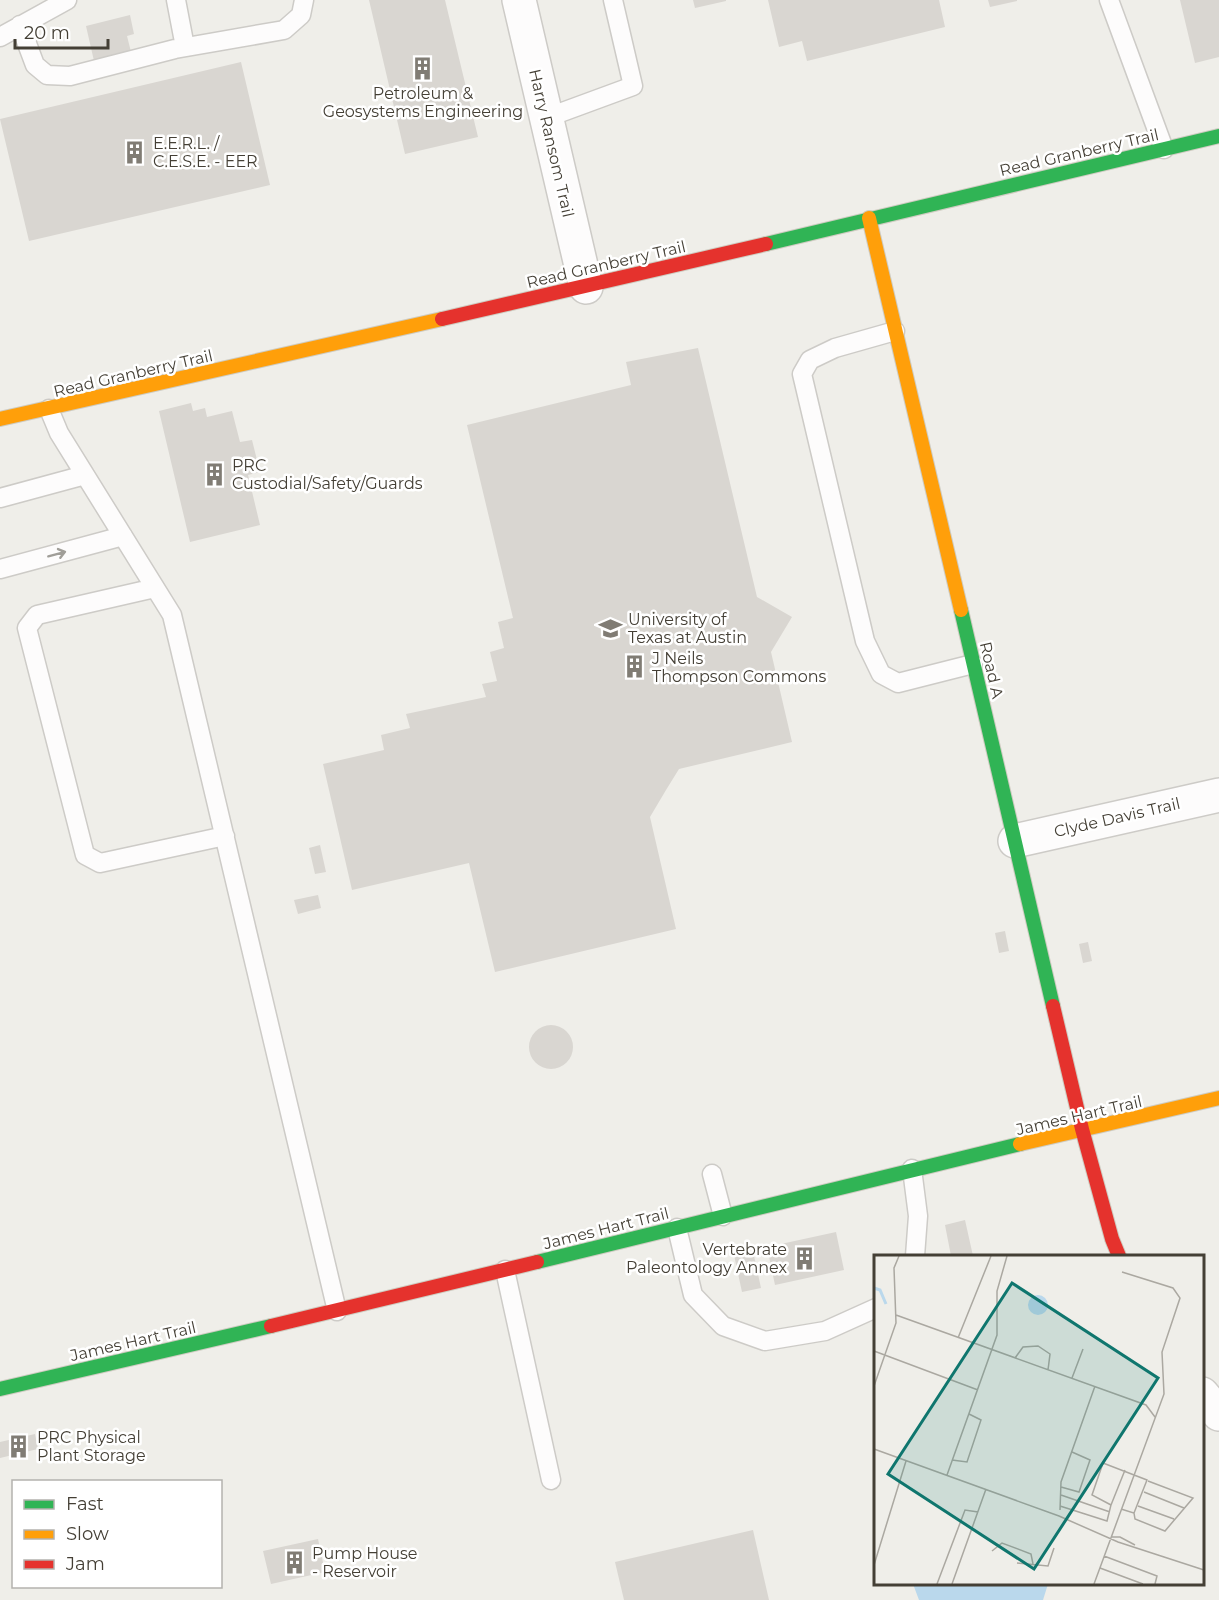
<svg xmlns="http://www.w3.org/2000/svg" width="1219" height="1600" font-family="Montserrat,sans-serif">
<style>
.water{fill:#bad8ec}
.building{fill:#d9d6d1}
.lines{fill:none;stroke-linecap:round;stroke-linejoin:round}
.lane-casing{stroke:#cdcbc7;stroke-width:21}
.street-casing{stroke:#cdcbc7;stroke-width:36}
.fast-casing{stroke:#cecbc0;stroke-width:16}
.slow-casing{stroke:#cecbc0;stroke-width:16}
.jam-casing{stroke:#cecbc0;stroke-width:16}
.lane{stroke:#fdfcfc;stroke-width:18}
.street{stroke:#fdfcfc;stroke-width:33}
.fast{stroke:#30b455;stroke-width:14}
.slow{stroke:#ff9f0a;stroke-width:14}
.jam{stroke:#e5322d;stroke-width:14}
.oneway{stroke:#a09e98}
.labels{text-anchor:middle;stroke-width:5;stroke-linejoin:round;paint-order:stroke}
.poi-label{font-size:16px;fill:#443f35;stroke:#fff;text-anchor:start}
.street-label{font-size:16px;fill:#443f35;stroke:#fff}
.inset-river{fill:none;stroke:#bad8ec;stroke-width:3}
.inset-road{fill:none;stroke:#aba8a1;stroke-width:1.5}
.view{fill:#0f766e;fill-opacity:0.15;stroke:#0f766e;stroke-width:3}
.inset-edge{fill:none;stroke:#443f35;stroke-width:3}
</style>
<rect width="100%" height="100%" fill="#efeee9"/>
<path class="water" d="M 913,1584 L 1048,1584 L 1043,1600 L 919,1600 Z"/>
<path class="building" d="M 369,0 L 445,0 L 478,137 L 405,154 Z
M 693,0 L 726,0 L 726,1 L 695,8 Z
M 768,0 L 939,0 L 945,27 L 807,61 L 802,41 L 779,47 Z
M 988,0 L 1017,0 L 1017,1 L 990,7 Z
M 1180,0 L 1219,0 L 1219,57 L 1195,63 Z
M 130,15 L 134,34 L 127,36 L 131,52 L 94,61 L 86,26 Z
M 241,62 L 270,185 L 29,241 L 0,119 Z
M 698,348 L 757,597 L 792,617 L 771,652 L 792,742 L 679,769 L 666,790 L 650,817 L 676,929 L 495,972 L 469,863 L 352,890 L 323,764 L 384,750 L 381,735 L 410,728 L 406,714 L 486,697 L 482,684 L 497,681 L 490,652 L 504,648 L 498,622 L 513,618 L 467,425 L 631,385 L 626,362 Z
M 191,403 L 193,411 L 205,408 L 207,417 L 232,411 L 240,442 L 252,440 L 260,472 L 248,475 L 260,525 L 190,542 L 159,411 Z
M 320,845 L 326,872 L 315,874 L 309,848 Z
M 318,895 L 321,908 L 298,914 L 294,900 Z
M 1005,931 L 1009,951 L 999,953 L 995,933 Z
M 1088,942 L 1092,961 L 1083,963 L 1079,944 Z
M529 1047a22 22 0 1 1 44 0a22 22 0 1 1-44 0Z
M 965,1220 L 973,1256 L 951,1256 L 945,1225 Z
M 836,1232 L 844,1270 L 775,1285 L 767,1247 Z
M 753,1251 L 761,1288 L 742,1292 L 734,1255 Z
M 35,1434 L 38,1449 L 0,1458 L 0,1442 Z
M 753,1530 L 769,1600 L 624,1600 L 615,1562 Z
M 318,1539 L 325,1572 L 271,1584 L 263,1551 Z"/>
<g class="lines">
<defs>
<path id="lane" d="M 176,0 L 185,47
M 1109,0 L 1164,149
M 20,25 L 35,65 L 47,75 L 70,76 L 175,49 L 284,30 L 301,15 L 304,0
M 0,37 L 67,0
M 546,118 L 633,86 L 613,0
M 895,331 L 835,348 L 810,360 L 802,374 L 865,641 L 881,674 L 898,683 L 973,664
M 49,409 L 59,433 L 172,615 L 337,1311
M 0,498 L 85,475
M 0,569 L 123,536
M 155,588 L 37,615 L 27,628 L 85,855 L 100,863 L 225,836
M 912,1169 L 918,1216 L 915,1256
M 712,1174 L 723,1216
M 677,1228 L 693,1295 L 723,1326 L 765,1341 L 825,1331 L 876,1308
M 505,1270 L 551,1480"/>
<path id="street" d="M 519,0 L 586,287
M 1015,841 L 1219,795
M 1202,1394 L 1219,1414"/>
<path id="fast" d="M 766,244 L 1219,136
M 961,610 L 1053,1006
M 537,1262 L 1020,1144
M 0,1389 L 271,1326"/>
<path id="slow" d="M 869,218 L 961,610
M 0,419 L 442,319
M 1020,1144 L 1219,1098"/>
<path id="jam" d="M 442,319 L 766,244
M 1053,1006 L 1082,1129 L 1112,1239 L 1119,1256
M 271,1326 L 537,1262"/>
</defs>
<use href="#lane" class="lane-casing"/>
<use href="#street" class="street-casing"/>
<use href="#fast" class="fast-casing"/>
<use href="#slow" class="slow-casing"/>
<use href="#jam" class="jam-casing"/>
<use href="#lane" class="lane"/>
<use href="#street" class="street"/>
<use href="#fast" class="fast"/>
<use href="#slow" class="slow"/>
<use href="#jam" class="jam"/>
</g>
<defs><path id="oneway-shaft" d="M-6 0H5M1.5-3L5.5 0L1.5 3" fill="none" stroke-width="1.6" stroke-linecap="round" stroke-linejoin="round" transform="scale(1.5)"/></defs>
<use class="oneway" href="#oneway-shaft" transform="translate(57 554) rotate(-15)"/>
<defs>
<symbol id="building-bare" viewBox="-9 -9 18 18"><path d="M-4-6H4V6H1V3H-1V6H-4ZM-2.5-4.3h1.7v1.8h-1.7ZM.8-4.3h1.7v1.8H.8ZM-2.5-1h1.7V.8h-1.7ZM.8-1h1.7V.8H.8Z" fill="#807c74" stroke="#fff" stroke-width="2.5" paint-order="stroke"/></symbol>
<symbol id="university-bare" viewBox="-9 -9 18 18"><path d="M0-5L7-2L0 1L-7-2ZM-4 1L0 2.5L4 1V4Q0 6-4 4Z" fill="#807c74" stroke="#fff" stroke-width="2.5" paint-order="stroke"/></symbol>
</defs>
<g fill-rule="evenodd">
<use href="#building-bare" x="406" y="52" width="33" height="33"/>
<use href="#building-bare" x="118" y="136" width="33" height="33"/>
<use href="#building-bare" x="198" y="458" width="33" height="33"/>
<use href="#university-bare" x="594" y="612" width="33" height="33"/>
<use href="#building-bare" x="618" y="650" width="33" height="33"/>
<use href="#building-bare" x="788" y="1242" width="33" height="33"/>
<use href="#building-bare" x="2" y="1430" width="33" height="33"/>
<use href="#building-bare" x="278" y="1546" width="33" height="33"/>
</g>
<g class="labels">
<g class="poi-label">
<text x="423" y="99" text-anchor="middle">Petroleum &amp;<tspan x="423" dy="18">Geosystems Engineering</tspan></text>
<text x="153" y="149">E.E.R.L. /<tspan x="153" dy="18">C.E.S.E. - EER</tspan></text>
<text x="232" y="471">PRC<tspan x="232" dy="18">Custodial/Safety/Guards</tspan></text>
<text x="628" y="625">University of<tspan x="628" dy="18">Texas at Austin</tspan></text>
<text x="652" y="664">J Neils<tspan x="652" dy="18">Thompson Commons</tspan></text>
<text x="787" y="1255" text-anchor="end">Vertebrate<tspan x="787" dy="18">Paleontology Annex</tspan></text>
<text x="37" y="1443">PRC Physical<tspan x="37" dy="18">Plant Storage</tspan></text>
<text x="312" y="1559">Pump House<tspan x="312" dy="18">- Reservoir</tspan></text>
</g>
<g class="street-label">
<text transform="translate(552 143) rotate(77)" y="6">Harry Ransom Trail</text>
<text transform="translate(1079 152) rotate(-13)" y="6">Read Granberry Trail</text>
<text transform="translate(606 264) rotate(-13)" y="6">Read Granberry Trail</text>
<text transform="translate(133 373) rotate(-13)" y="6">Read Granberry Trail</text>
<text transform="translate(992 670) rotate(77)" y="6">Road A</text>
<text transform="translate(1117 817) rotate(-13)" y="6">Clyde Davis Trail</text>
<text transform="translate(1079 1115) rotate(-13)" y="6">James Hart Trail</text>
<text transform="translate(606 1228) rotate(-14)" y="6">James Hart Trail</text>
<text transform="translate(133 1341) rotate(-13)" y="6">James Hart Trail</text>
</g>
</g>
<g transform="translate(874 1255)">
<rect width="330" height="330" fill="#efeee9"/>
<path d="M154 50a10 10 0 1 1 20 0a10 10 0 1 1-20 0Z" fill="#bad8ec"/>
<path class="inset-river" d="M 0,33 L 6,35 L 12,49"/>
<path class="inset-road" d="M 22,60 L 272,150 L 281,162M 84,83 L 117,1M 0,96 L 104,135M 141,103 L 149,92 L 164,91 L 176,99 L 174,115M 198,123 L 209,94M 0,131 L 22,68 L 20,13 L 25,1M 0,194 L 185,261 L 244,287 L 330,315M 78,205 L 93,207 L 107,165 L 95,159M 73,220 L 123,80 L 123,36 L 133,1M 187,232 L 205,237 L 216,205 L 198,197M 270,237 L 310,253M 187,240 L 236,257M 237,250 L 251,215M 186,251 L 233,266 L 237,250 L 218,240 L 229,208 L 273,225 L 260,258M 264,251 L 300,264M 247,254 L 260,258 L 261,264 L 291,276 L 319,243 L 274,226M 186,255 L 187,227 L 221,131M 237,282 L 246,282 L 261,290M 118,296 L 128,288 L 157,299 L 159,309M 230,301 L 283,321 L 281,329M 143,308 L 174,311 L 180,293M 0,310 L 32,206M 226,313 L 269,329M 63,329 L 91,255 L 104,257M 78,329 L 112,234M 220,329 L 290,139 L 288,97 L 306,43 L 299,33 L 248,17"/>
<path class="view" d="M 138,28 L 284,123 L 160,314 L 14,219 Z"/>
<rect width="330" height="330" class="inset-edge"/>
</g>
<rect x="12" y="1480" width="210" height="108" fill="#ffffff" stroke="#b4b2ae" stroke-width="1.5"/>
<rect x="24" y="1500" width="30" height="9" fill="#30b455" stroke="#b4b2ae" stroke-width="1.5"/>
<text x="66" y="1510" font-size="18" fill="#443f35">Fast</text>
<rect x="24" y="1530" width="30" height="9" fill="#ff9f0a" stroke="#b4b2ae" stroke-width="1.5"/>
<text x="66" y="1540" font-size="18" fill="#443f35">Slow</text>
<rect x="24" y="1560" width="30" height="9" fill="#e5322d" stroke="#b4b2ae" stroke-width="1.5"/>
<text x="66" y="1570" font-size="18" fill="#443f35">Jam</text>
<path d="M15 39v9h93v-9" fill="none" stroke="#443f35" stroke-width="3"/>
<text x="24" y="39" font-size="18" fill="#443f35" stroke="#ffffff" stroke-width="4.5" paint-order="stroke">20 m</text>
</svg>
